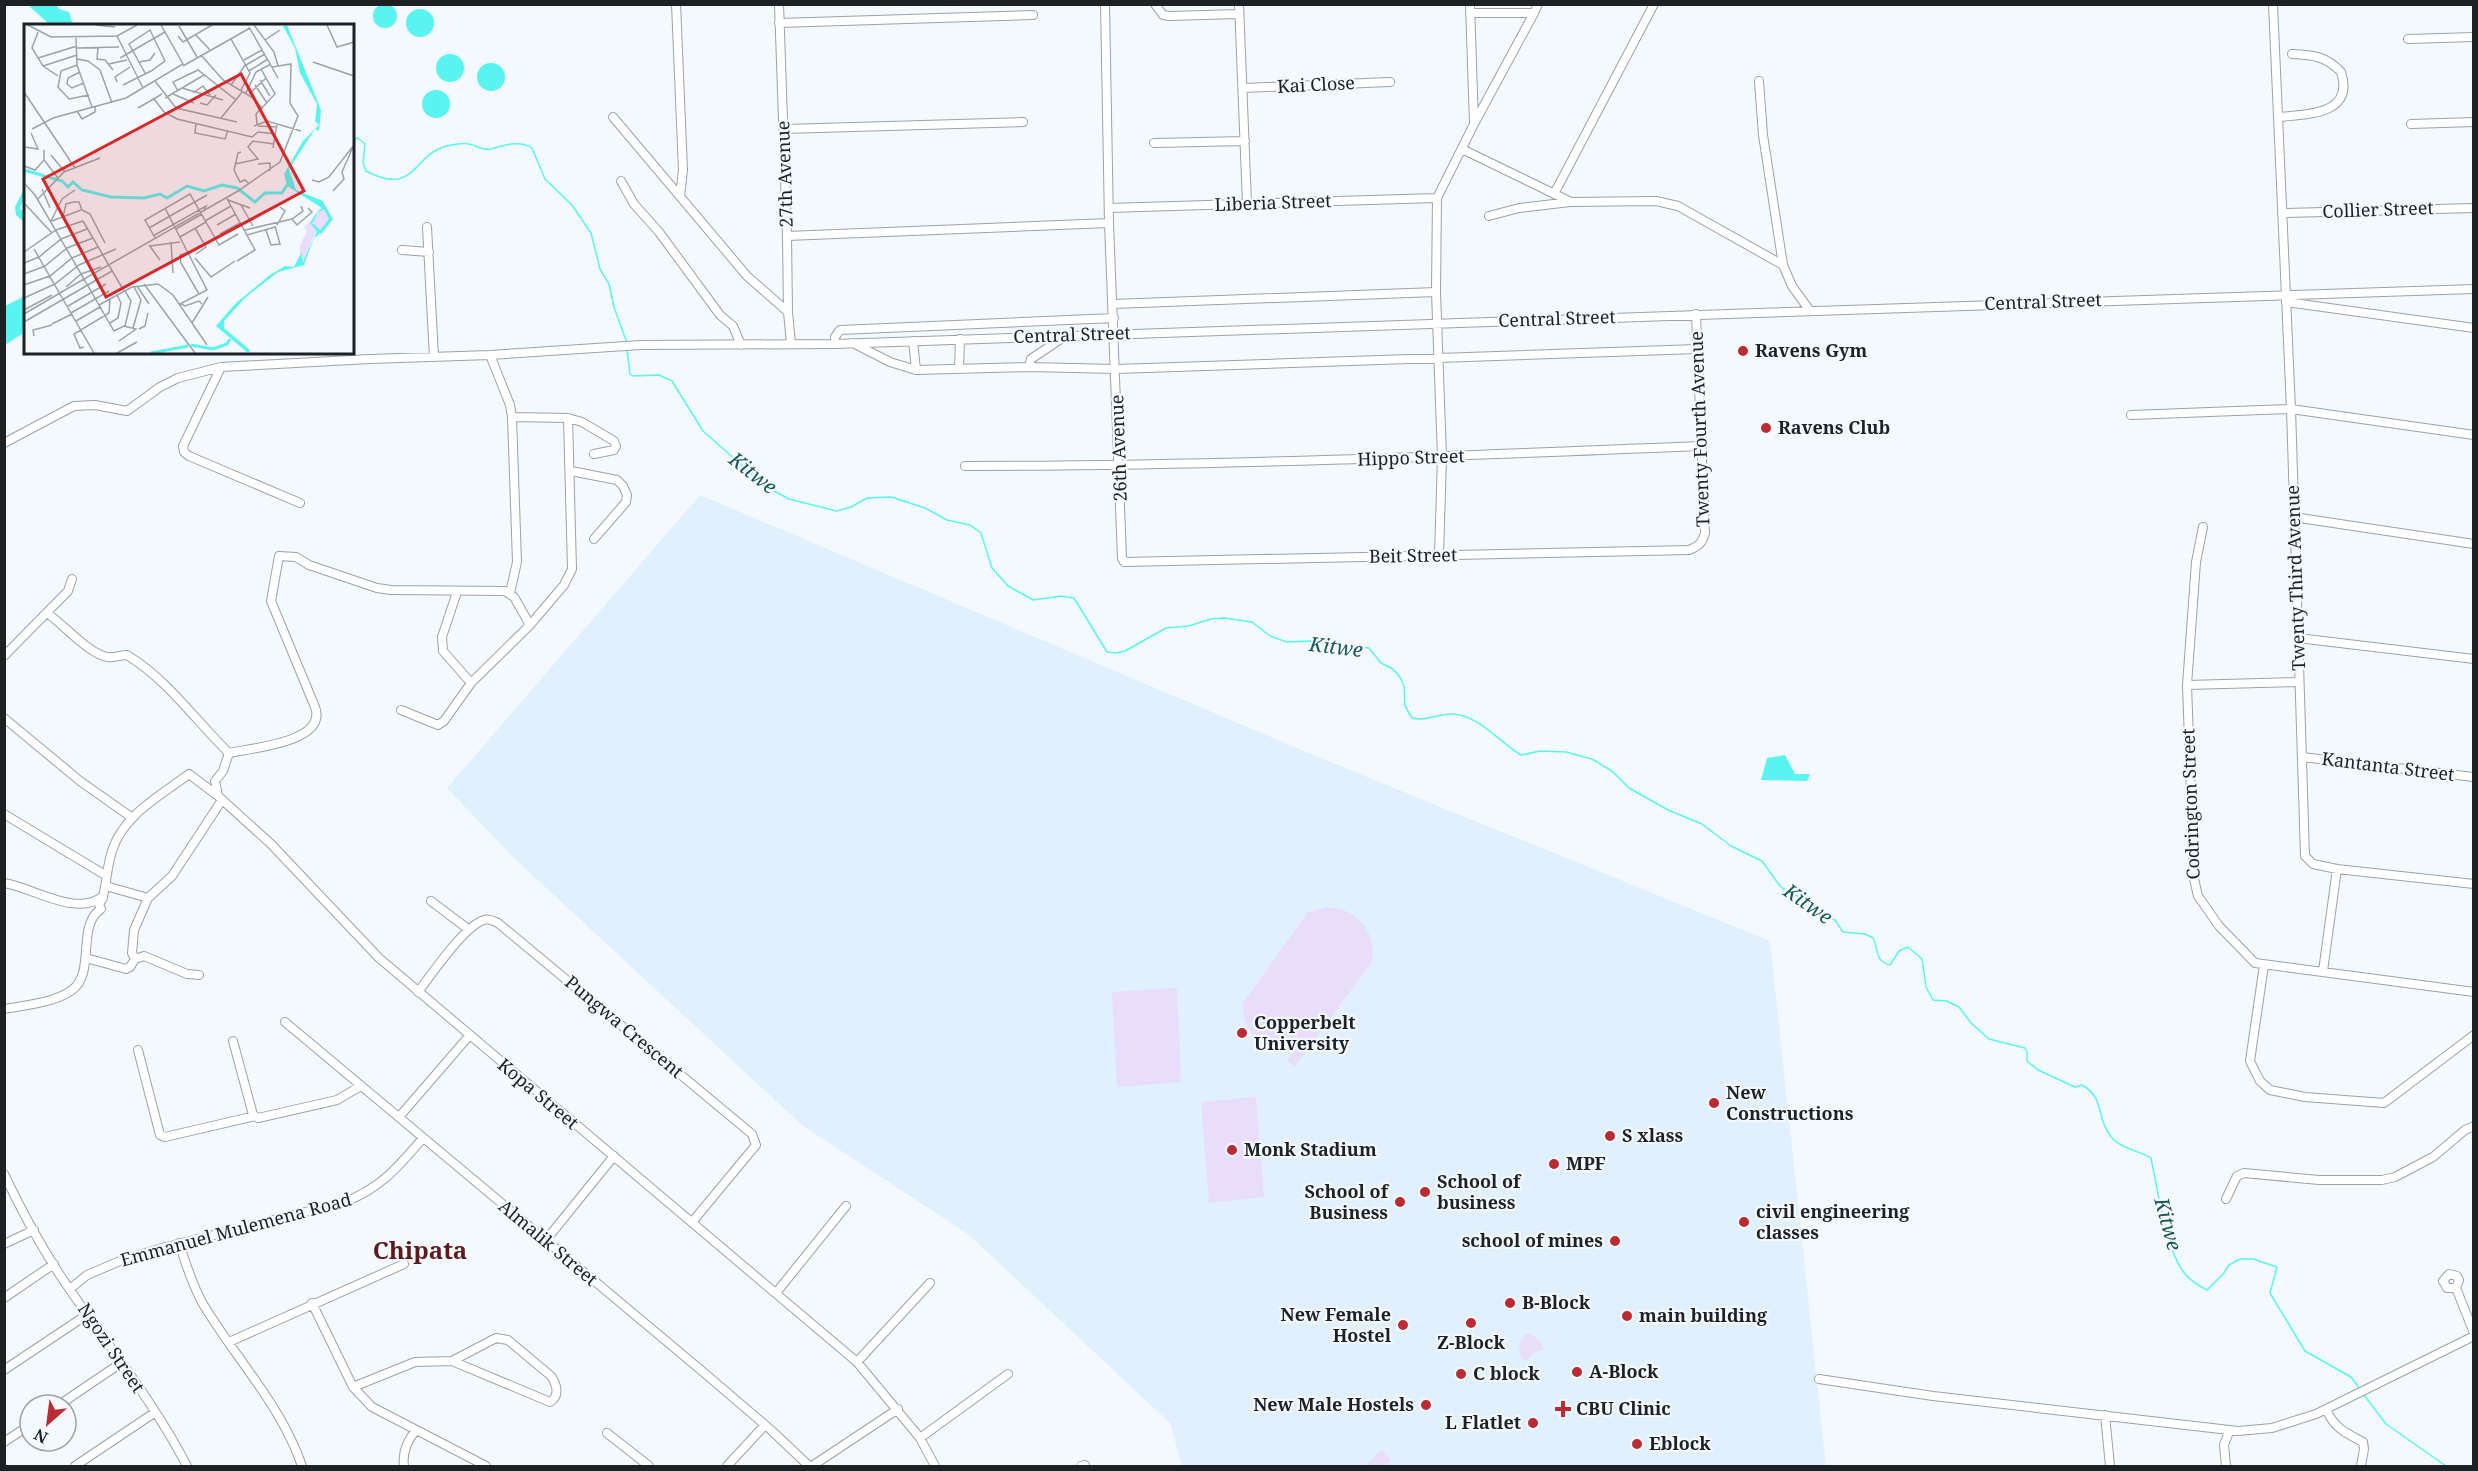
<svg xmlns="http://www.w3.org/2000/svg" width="2478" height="1471" font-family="'Noto Serif',serif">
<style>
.built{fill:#e0f0fe}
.green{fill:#e8ddfb}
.water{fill:#5af4f0}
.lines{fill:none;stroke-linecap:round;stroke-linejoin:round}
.stream{stroke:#5af4f0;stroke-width:1.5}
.minor-casing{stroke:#9aa3ab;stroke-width:10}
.minor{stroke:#fff;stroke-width:8}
.poi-dot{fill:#bb2b32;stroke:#f3f9fe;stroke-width:2}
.labels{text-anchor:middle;stroke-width:4.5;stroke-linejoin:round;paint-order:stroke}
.street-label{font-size:18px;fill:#1e2124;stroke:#f3f9fe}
.poi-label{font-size:18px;font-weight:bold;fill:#1e2124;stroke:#f3f9fe;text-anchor:start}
.water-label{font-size:20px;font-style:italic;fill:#165755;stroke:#f3f9fe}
.district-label{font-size:24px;font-weight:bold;fill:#5e191a;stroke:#f3f9fe}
.inset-river{fill:none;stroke:#5af4f0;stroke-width:3}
.inset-road{fill:none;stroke:#9ea3a7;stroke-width:1.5}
.view{fill:#d62828;fill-opacity:0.15;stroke:#d62828;stroke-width:3}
.inset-edge{fill:none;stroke:#1e2124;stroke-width:3}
</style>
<rect width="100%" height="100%" fill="#f3f9fe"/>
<path class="built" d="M 700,495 L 1318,757 L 1770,941 L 1826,1466 L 1182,1466 L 1170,1423 L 968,1234 L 803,1126 L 516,860 L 447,788 Z"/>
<path class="green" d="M 1327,907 C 1357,908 1377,932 1372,962 L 1295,1066 L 1287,1061 L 1294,1051 C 1264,1053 1242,1032 1243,1003 L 1308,912 Z
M 1177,988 L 1181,1082 L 1117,1087 L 1112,992 Z
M 1256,1097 L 1264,1197 L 1209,1203 L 1201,1102 Z
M 1526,1334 L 1532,1334 L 1542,1344 L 1544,1350 L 1533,1353 L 1527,1361 L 1521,1358 L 1519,1344 Z
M 1381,1450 L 1391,1460 L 1385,1466 L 1365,1466 Z"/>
<path class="water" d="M373 16a12 12 0 1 1 24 0a12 12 0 1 1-24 0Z
M 28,5 L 57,5 L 59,9 L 69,12 L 73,25 L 50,25 Z
M406 23a14 14 0 1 1 28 0a14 14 0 1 1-28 0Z
M436 68a14 14 0 1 1 28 0a14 14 0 1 1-28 0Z
M477 77a14 14 0 1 1 28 0a14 14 0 1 1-28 0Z
M422 104a14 14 0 1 1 28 0a14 14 0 1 1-28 0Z
M 25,187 L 25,197 L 20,208 L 24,213 L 23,217 L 25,220 L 25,268 L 23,262 L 24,222 L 16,215 L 15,207 Z
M 25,296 L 25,332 L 5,345 L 5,306 Z
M 1785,755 L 1795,774 L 1810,774 L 1807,781 L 1761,780 L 1767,758 Z"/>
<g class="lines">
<path class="stream" d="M 348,26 L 353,24
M 352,140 L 358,138 L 365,144 L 363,163 L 366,171 C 415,197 412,156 446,146 C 452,145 463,142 469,144 C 477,145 482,151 491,149 C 503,145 520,140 532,148 L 545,179 L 572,205 L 591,233 L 600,269 L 609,284 L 614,307 L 627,343
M 627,350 L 630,374 L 633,376 L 659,375 L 672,381 L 703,431 L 765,486 L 789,499 L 837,511 L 851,507 L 867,498 L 891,497 L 925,508 L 947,520 L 970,525 L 981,533 L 992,568 L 1008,586 L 1033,600 L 1061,596 L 1074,598 L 1107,652 L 1116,653 L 1125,651 L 1166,628 L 1189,626 L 1211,619 L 1224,618 L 1252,622 L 1270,636 L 1287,642 L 1314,641 L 1336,646 L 1369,648 L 1381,663 L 1393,669 L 1400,677 L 1404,686 L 1405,706 L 1412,718 C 1426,722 1439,713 1453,714 C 1480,716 1499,742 1521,755 L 1540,751 L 1566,752 L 1592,759 L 1612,771 L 1629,788 L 1668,810 L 1702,824 L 1731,846 L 1762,861 L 1780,886 L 1787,892 L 1812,902 L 1824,916 L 1835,920 L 1843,932 L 1865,934 L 1873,938 C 1879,949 1874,961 1890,965 L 1899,951 L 1908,947 L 1922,959 L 1926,987 L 1933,1000 L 1947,1001 L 1959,1007 L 1971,1023 L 1989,1039 L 2025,1048 L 2027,1052 L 2027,1061 L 2038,1070 L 2075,1087 L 2082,1085 C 2106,1098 2095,1119 2113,1139 C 2122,1149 2140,1151 2151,1158 C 2157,1187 2166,1246 2182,1270 C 2188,1279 2197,1285 2207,1290 L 2224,1273 L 2229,1265 L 2240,1259 L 2253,1259 L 2277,1267 L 2270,1293 L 2305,1351 L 2351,1377 L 2360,1389
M 2364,1395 L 2386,1424 L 2446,1466"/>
<defs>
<path id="minor" d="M 676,4 L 683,170 L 680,196
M 779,4 L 787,236 L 788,312 L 791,344
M 1105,4 L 1109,223 L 1122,558 L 1124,562 L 1689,550 C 1699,546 1702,543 1705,533 L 1696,314
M 1155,4 L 1163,15 L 1169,16 L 1239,14
M 1239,4 L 1247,204
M 2273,4 L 2291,409 L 2305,856 L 2313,864 L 2337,869 L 2474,884
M 1470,13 L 1534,13 L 1538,4
M 779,23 L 1033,15
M 2408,39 L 2474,37
M 1759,81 L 1763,135 L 1783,265 L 1792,286 L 1810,311
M 1243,88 L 1390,82
M 613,117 L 747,276 L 788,312
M 2279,117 C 2307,114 2355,115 2341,72 C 2326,56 2313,55 2292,54
M 1475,122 L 1534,13
M 2411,124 L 2474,122
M 784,129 L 1023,122
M 1154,143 L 1245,141
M 1462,149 L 1571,202 L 1656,201 L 1678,206 L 1783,265
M 621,181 L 634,204 L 659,232 L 720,315 L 733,326 L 741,345
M 1554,194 L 1654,4
M 1109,208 L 1437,198
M 2282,213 L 2474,208
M 1489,216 L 1519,208 L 1570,202
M 427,227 L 434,357
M 787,236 L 1109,223
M 402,250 L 429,252
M 2286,302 L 2474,328
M 1113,304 L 1436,292
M 1065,336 L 1031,359 L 1029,367 L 1116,369 L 1697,349
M 913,341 L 916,370
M 853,343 L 890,362 L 916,370 L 1029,367
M 835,344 L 835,337 L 840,330 L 1114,318
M 221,367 L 183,446 L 184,452 L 189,456 L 300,503
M 959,369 L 960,339
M 2131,415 L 2291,409 L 2474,435
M 568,418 L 582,422 L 614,441 L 616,446 L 614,450 L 594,454
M 4,443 L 74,406 L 95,405 L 127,411 L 160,387 L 178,378 L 221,367 L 370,359 L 490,355 L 641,345 L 835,344 L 2474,289
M 965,466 C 1210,466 1456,456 1701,446
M 571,471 L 617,480 L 623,486 L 627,495 L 626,502 L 594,539
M 2293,517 L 2474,544
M 2203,527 L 2196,562 L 2187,685 L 2194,879 L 2198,896 L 2219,926 L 2255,963 L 2474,992
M 1439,555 L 1442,457 L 1436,292 L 1437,198 L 1474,124 L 1470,4
M 457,592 L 442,637 L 443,651 L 471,683
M 510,593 L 517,562 L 512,417
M 47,613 C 63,624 90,655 108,657 C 114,658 121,655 127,655 C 168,680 195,720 229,753
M 2298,638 L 2474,659
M 4,656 L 68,591 L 72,579
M 2187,685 L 2299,682
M 401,710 L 438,725 L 444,721 L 471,683 L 530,625 L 564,585 L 572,569 L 568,418 L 512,417 L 510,405 L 490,355
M 4,718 L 80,781 L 131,817
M 229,753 C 252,748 328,742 315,707 L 271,601 L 279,556 L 296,557 L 309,565 L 377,588 L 391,590 L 505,591 L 514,597 L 530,625
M 2302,757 L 2474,777
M 218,795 L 215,781 L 223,771 L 229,753
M 4,814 L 105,875
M 4,883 C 32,887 77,918 103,896 C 107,881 107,866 112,851 C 123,815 160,796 189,774 L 218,796 L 271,844 L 379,958 L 857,1362 L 920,1438 L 935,1466
M 106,886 L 148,898
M 431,901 L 468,929
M 86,958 L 126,969 L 130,967 L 135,959
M 2264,965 L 2250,1061 L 2260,1081 L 2270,1090 L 2305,1097 L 2384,1103 L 2474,1035
M 2323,971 L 2337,869
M 199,975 L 187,974 L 144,956 L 135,959 L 132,953 L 134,930 L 148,898 L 172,876 L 222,800
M 418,992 C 432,974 464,926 484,920 C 490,918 493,921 498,923 L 752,1134 L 756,1145 L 693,1221
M 4,1009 C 26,1005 54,1003 72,990 C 96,973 76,925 101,909 L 99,904 L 103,898
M 285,1022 L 702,1371 L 771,1430 L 809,1466
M 233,1041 L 253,1115 L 258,1118 L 337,1100 L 361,1086
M 138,1050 L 160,1135 L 165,1137 L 255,1116
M 399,1117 L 469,1036
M 4,1174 C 23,1214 45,1254 70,1290 C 110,1348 155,1404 187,1466
M 2226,1199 L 2237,1176 L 2244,1173 L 2319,1180 L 2382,1180 L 2395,1177 L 2433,1157 L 2465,1130 L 2474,1126
M 546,1240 L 614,1156
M 179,1243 C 186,1264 192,1285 203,1304 C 236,1359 281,1405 302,1466
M 4,1244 L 34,1230
M 2456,1288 L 2447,1288 L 2443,1281 L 2449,1274 L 2457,1276 L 2459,1280 L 2456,1288 L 2474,1333
M 70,1289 L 87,1275 L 120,1261 L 162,1248 L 345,1202 C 382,1187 398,1167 423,1138
M 776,1293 L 846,1206
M 4,1298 L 54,1264
M 312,1303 L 353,1387 L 372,1407 L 486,1466
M 229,1342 L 404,1264
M 857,1362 L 930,1283
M 4,1370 L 88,1314
M 1819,1379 L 1933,1396 L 2238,1431 L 2272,1428 L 2316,1414 L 2474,1336
M 353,1387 L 415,1362 L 452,1361 L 550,1402 C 560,1396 557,1385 551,1376 L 508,1340 L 496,1338 L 452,1361
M 59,1405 L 121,1363
M 2326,1409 C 2334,1428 2346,1433 2363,1442 L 2364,1449 L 2361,1466
M 2105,1415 L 2110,1466
M 607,1433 L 649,1466
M 920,1438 L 1008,1374
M 4,1442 L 30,1425
M 75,1466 L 154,1413
M 404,1466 C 402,1452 407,1441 416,1430
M 727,1466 L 765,1425
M 812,1466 L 898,1409
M 1081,1466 L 1085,1465
M 2226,1466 L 2224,1445 L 2229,1432"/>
</defs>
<use href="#minor" class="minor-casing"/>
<use href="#minor" class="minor"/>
</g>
<g class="poi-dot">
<circle cx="1743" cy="351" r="6"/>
<circle cx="1766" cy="428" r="6"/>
<circle cx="1242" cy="1033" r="6"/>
<circle cx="1714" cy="1103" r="6"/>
<circle cx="1610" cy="1136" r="6"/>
<circle cx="1232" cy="1150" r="6"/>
<circle cx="1554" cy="1164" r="6"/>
<circle cx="1425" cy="1192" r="6"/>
<circle cx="1400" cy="1202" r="6"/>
<circle cx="1744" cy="1222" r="6"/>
<circle cx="1615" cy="1241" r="6"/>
<circle cx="1510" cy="1303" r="6"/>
<circle cx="1627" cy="1316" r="6"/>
<circle cx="1471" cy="1323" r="6"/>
<circle cx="1403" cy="1325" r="6"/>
<circle cx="1577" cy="1372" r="6"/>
<circle cx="1461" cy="1374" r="6"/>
<circle cx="1426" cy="1405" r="6"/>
<path d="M1560 1400h6v6h6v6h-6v6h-6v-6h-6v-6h6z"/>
<circle cx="1533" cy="1423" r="6"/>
<circle cx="1637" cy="1444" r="6"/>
</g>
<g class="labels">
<g class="street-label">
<text transform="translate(1316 85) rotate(-3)" y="6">Kai Close</text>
<text transform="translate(785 174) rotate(-92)" y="6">27th Avenue</text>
<text transform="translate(1273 203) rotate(-2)" y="6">Liberia Street</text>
<text transform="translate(2378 210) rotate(-2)" y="6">Collier Street</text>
<text transform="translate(2043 302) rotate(-2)" y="6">Central Street</text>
<text transform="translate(1557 319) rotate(-2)" y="6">Central Street</text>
<text transform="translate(1072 335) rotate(-2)" y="6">Central Street</text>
<text transform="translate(1700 429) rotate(-92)" y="6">Twenty Fourth Avenue</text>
<text transform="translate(1119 448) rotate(-92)" y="6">26th Avenue</text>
<text transform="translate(1411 458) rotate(-2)" y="6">Hippo Street</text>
<text transform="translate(1413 556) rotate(-1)" y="6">Beit Street</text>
<text transform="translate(2296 578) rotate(-92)" y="6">Twenty Third Avenue</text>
<text transform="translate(2388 767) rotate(7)" y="6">Kantanta Street</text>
<text transform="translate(2191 804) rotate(-92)" y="6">Codrington Street</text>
<text transform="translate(624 1027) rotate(40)" y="6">Pungwa Crescent</text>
<text transform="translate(538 1094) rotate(40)" y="6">Kopa Street</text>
<text transform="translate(236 1230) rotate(-15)" y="6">Emmanuel Mulemena Road</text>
<text transform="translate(548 1243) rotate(40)" y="6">Almalik Street</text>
<text transform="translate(111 1348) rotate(56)" y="6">Ngozi Street</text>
</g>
<g class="poi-label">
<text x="1755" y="357">Ravens Gym</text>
<text x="1778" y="434">Ravens Club</text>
<text x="1254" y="1029">Copperbelt<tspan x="1254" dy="21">University</tspan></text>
<text x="1726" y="1099">New<tspan x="1726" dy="21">Constructions</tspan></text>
<text x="1622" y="1142">S xlass</text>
<text x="1244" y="1156">Monk Stadium</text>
<text x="1566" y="1170">MPF</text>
<text x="1437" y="1188">School of<tspan x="1437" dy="21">business</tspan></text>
<text x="1388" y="1198" text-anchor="end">School of<tspan x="1388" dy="21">Business</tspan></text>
<text x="1756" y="1218">civil engineering<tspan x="1756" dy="21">classes</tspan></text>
<text x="1603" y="1247" text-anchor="end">school of mines</text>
<text x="1522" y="1309">B-Block</text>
<text x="1391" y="1321" text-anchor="end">New Female<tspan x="1391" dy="21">Hostel</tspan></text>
<text x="1639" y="1322">main building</text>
<text x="1471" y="1349" text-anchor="middle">Z-Block</text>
<text x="1589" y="1378">A-Block</text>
<text x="1473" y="1380">C block</text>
<text x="1414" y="1411" text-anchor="end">New Male Hostels</text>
<text x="1576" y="1415">CBU Clinic</text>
<text x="1521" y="1429" text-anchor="end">L Flatlet</text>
<text x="1649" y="1450">Eblock</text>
</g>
<g class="water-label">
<text transform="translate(753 473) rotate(38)" y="7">Kitwe</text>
<text transform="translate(1336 647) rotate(7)" y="7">Kitwe</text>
<text transform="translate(1808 904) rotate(35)" y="7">Kitwe</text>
<text transform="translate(2168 1224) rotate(75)" y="7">Kitwe</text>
</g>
<g class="district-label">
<text x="420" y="1259">Chipata</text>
</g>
</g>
<g transform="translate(24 24)">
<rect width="330" height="330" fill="#f3f9fe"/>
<path d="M 302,181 L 307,196 L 299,208 L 295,205 L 291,209 L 280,236 L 276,237 L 276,222 L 283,207 L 280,203 Z" fill="#e8ddfb"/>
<path d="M 263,1 L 297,86 L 295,107 L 291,105 L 265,145 L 272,166 L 299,177 L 302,184 L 293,189 L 290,197 L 287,199 L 291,201 L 298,208 L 290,214 L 280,241 L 254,248 L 222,273 L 200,297 L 200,304 L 226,326 L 224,329 L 192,302 L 211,280 L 246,251 L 261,242 L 270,243 L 277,229 L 279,238 L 293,207 L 286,199 L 293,188 L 298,184 L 263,162 L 260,150 L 279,117 L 295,101 L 291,97 L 293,80 L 276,49 L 271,24 L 259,2 Z" fill="#5af4f0"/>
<path class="inset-river" d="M 0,146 L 38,157 L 44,163 L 49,158 L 58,166 L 87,173 L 120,174 L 136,170 L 143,174 L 163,162 L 180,167 L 198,161 L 213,164 L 231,178 L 241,169 L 258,169 L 263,161M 296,209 L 307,195 L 301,184M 167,321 L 189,325 L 203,320 L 206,315M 127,329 L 164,322"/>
<path class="inset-road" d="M 4,1 L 27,13 L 93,12 L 113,1M 72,1 L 91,3M 230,1 L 250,28 L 254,42M 303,1 L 313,23 L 330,18M 155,2 L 173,33M 225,3 L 254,54M 14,8 L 8,24 L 19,42 L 34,52M 171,10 L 186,26M 93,12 L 119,64M 154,12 L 159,18 L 188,1M 52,14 L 53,41 L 68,83M 207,15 L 226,49 L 217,66M 241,16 L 256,6M 53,24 L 95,23M 74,24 L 73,35 L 81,36 L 89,46M 177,31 L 199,56 L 229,74 L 239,85M 14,34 L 53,22M 96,34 L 141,8M 53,35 L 64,37 L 76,46 L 88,79M 220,36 L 238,26M 115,38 L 126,36 L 131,29M 289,38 L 330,52M 85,40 L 103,36M 53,41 L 37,47 L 34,63 L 45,75 L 65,71M 222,41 L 241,30M 19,42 L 53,31M 159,42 L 226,4M 225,47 L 244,35M 56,48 L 44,54 L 43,60 L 48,64 L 60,59M 236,56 L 246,72M 131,57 L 152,84 L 213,98M 93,58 L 91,53 L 106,43M 99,61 L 127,47 L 141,37 L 126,6 L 105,20 L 121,49M 207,61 L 222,40M 231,61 L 243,79M 158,64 L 199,76M 154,67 L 149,58 L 174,46 L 212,76M 0,68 L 51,144M 169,69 L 179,62 L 186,71M 222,69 L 232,48 L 247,40M 149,70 L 170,79M 225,70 L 242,54M 141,74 L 180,51M 130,75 L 140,88 L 153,95 L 228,113 L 234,108M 176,79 L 183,81 L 192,71M 114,84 L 138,70M 53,87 L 58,95 L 71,88 L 71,83M 197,94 L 219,67M 172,99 L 171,109 L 201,115 L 204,106M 233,100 L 232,90 L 251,70 L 237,45M 230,102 L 243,97 L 277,107M 234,102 L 253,103M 8,105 L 29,94 L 102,74 L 159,40 L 137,1M 234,108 L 252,110M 229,117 L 250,120M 0,123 L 14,125 L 7,109M 249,124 L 253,100M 20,126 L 20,136 L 34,154M 217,128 L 214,129 L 210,146 L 216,158 L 221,156 L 225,160M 27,131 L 41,148M 211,140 L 234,135 L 224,123 L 229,117M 234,140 L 246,139 L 246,147M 0,142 L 11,146 L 20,136M 288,156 L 295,158 L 305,153 L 330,121M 0,159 L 11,171 L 60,255 L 0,290M 18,165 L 26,184M 309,167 L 320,155 L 318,148 L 329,123M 202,173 L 231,226 L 213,237M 14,175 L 40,148 L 76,134M 204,176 L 226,184M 0,179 L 28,209M 217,181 L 229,202M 141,184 L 183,266 L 156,280M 58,186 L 66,190 L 81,219M 39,193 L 42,180 L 49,178 L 55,178 L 58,186M 268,195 L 273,201 L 288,188 L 284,184M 27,197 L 38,175 L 51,166M 28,197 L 57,186M 181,197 L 207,182M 193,201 L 212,190M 253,201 L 261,187 L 256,183M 125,204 L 183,171M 171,204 L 182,223 L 172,230M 152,205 L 178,190M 221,206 L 268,195 L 279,187 L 277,182M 242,206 L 247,221 L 256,220 L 251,202M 196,210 L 216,199M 223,211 L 251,203M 129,212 L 182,182 L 180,186M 156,213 L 182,198M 131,214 L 121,196 L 166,170 L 195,221 L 214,210M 147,218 L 149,249M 125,221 L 136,236M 126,222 L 156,218M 10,225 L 70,329M 0,228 L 32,206 L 59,197 L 100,267M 162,229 L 156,231 L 157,239 L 175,270M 171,234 L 187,253 L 211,237M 0,239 L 15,233 L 37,215 L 63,205M 0,250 L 21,242 L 43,224 L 69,214M 120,260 L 171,329M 0,261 L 26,252 L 48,234 L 74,223M 113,262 L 125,280M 42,263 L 57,250 L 77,243M 0,274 L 31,260 L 55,241 L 92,225M 157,280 L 161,282 L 175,277 L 178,280M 75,281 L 108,263 L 134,260 L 149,271 L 183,321M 44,282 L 82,260M 0,286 L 28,271M 47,289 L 85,267M 52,297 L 76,283M 0,298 L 88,247M 86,299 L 94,294 L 97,279 L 93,271M 168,299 L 184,273M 28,300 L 48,290M 101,302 L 107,277 L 101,267M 109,304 L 117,276 L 110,263M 115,305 L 121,302 L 124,289M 10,312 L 9,306 L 28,301M 95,317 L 112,305 L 100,302 L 90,307 L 60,255 L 214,167 L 256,138 L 274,92 L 266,79 L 267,40 L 248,43M 60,323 L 56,324 L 50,310 L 85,289 L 86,275M 93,329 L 113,318"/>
<path class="view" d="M 217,50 L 280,167 L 82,273 L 19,155 Z"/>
<rect width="330" height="330" class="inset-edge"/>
</g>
<rect width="2478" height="1471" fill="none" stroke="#1e2124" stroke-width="12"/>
<g transform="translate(48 1423) rotate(208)"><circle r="28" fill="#f3f9fe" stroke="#9ea3a7" stroke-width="1.5"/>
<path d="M0-4.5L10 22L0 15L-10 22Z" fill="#bb2b32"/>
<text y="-9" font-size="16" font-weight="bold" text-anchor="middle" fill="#1e2124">N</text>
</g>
</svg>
